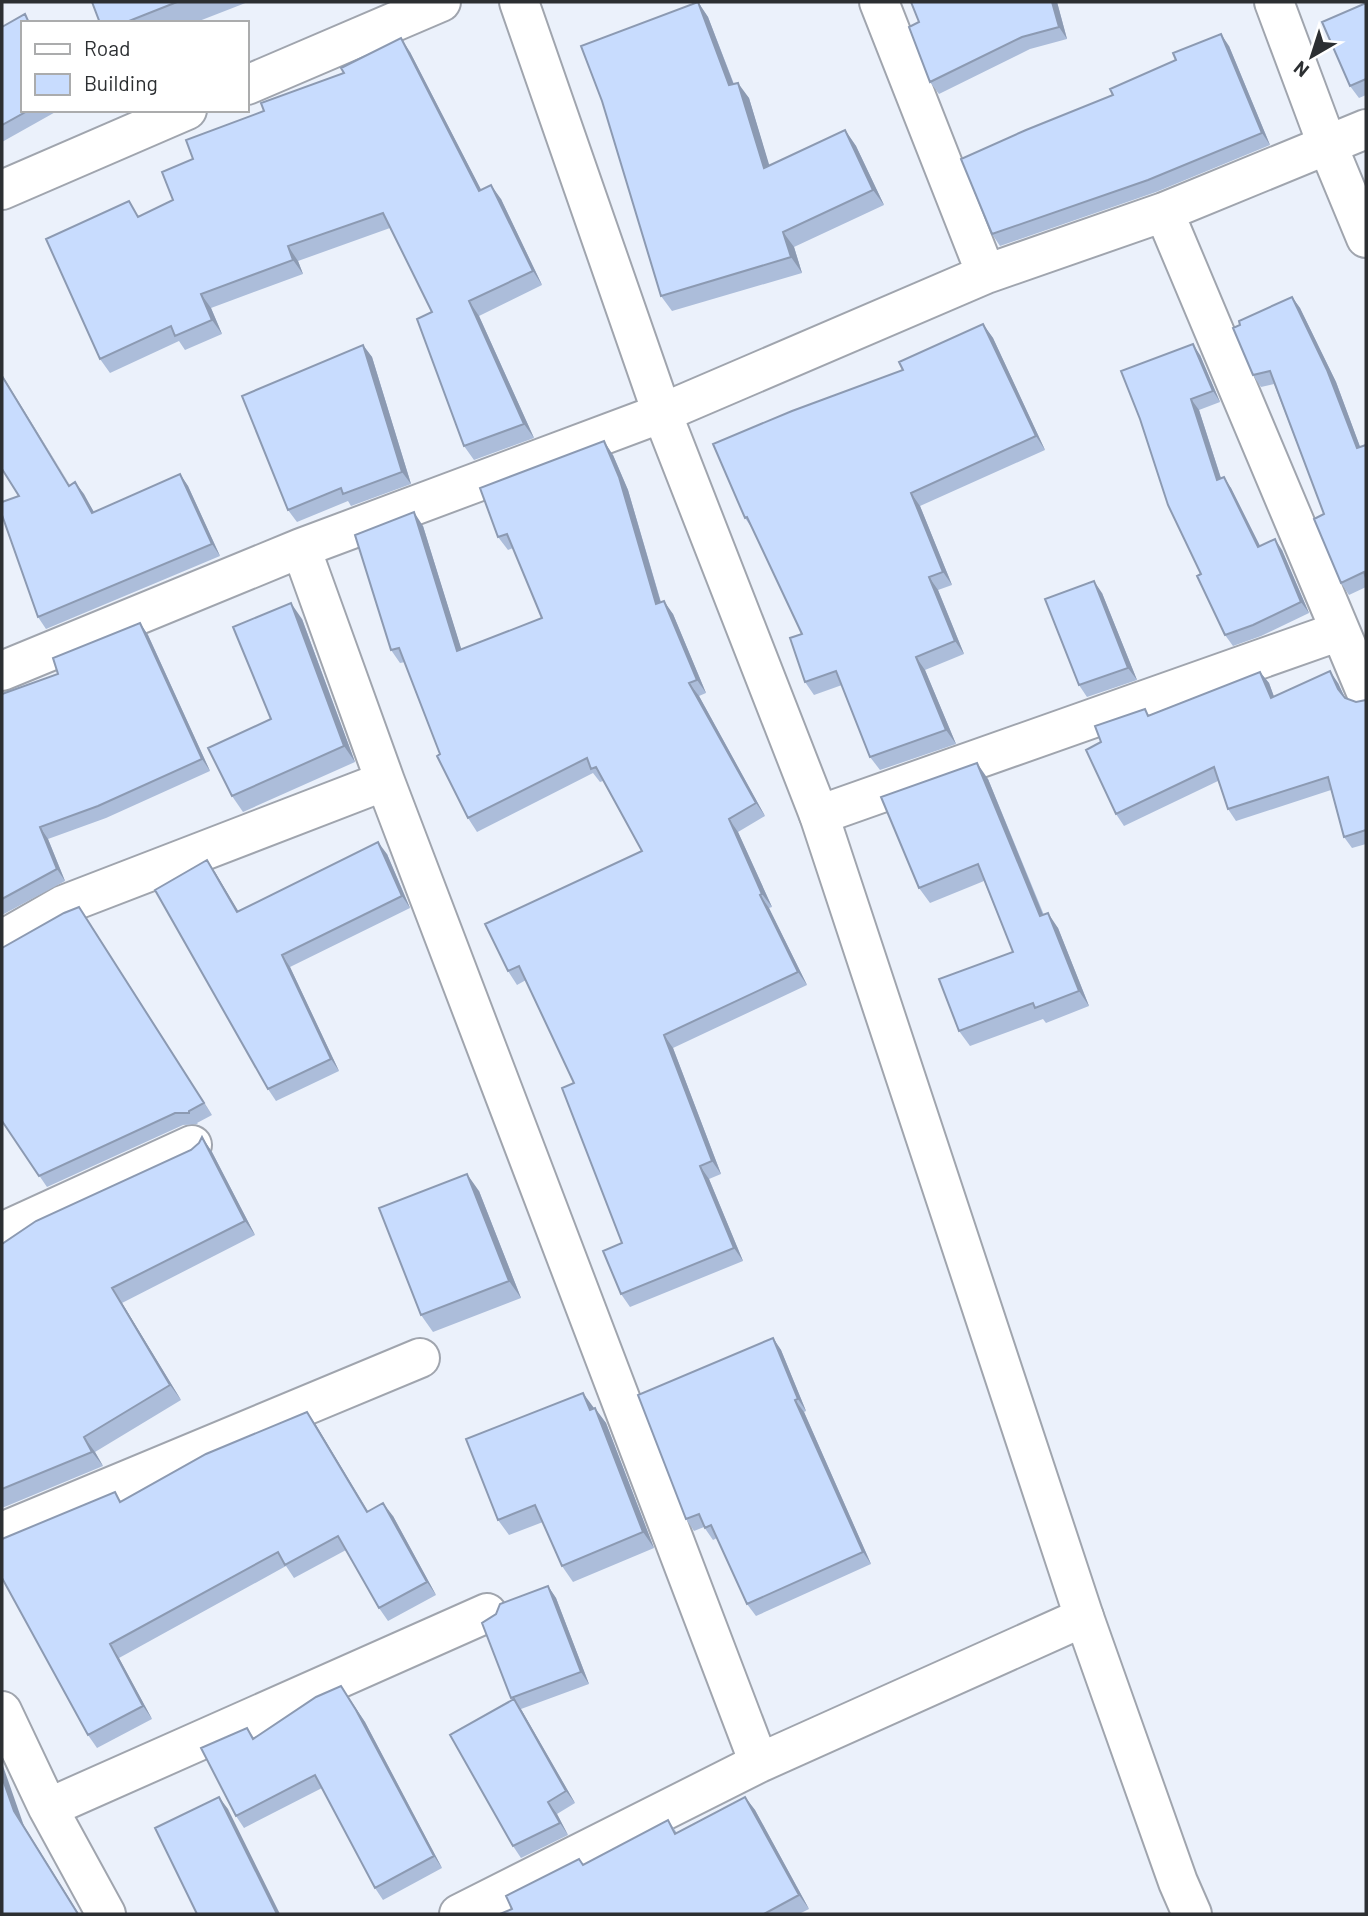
<svg xmlns="http://www.w3.org/2000/svg" width="1368" height="1916" font-family="Barlow,sans-serif">
<style>
.lines{fill:none;stroke-linecap:round;stroke-linejoin:round}
.minor-casing{stroke:#a0a5ae;stroke-width:42}
.tertiary-casing{stroke:#a0a5ae;stroke-width:42}
.minor{stroke:#fff;stroke-width:38}
.tertiary{stroke:#fff;stroke-width:38}
.wall{fill:#acbdda}
.shaded-wall{fill:#8c9ab2}
.building{fill:#c8dcfe;stroke:#8c9ab2;stroke-width:2}
</style>
<rect width="100%" height="100%" fill="#ebf1fb"/>
<g class="lines">
<defs>
<path id="minor" d="M 879,2 L 986,274
M 1274,2 L 1327,144 L 1366,238
M 247,85 L 441,2
M 2,190 L 187,110
M 1164,212 L 1366,692
M 301,548 L 385,781 L 759,1763
M 2,671 L 301,548 L 662,413 L 986,274 L 1164,212 L 1366,129
M 819,815 L 1340,631
M 2,940 L 63,905 L 385,781
M 2,1232 L 192,1145
M 2,1532 L 420,1358
M 2,1711 L 48,1808 L 106,1914
M 48,1808 L 487,1613
M 459,1914 L 759,1763 L 1084,1617"/>
<path id="tertiary" d="M 519,2 L 662,413 L 819,815 L 1084,1617 L 1178,1882 L 1192,1914"/>
</defs>
<use href="#minor" class="minor-casing"/>
<use href="#tertiary" class="tertiary-casing"/>
<use href="#minor" class="minor"/>
<use href="#tertiary" class="tertiary"/>
</g>
<path class="wall" d="M 92,2 L 248,2 L 194,23 L 100,23 Z
M 698,2 L 708,17 L 734,84 L 749,98 L 769,166 L 845,130 L 856,146 L 884,205 L 794,247 L 802,273 L 672,311 L 661,296 Z
M 1057,2 L 1067,39 L 1030,49 L 939,94 L 930,82 Z
M 1366,3 L 1366,95 L 1359,98 L 1350,86 Z
M 25,14 L 30,23 L 23,23 L 23,110 L 59,110 L 2,142 L 2,27 Z
M 1229,46 L 1270,145 L 1156,192 L 1000,246 L 992,234 L 1113,95 Z
M 410,52 L 481,190 L 501,199 L 542,285 L 479,316 L 534,438 L 474,460 L 464,446 L 432,312 L 390,228 L 298,261 L 303,274 L 211,308 L 222,334 L 185,350 L 179,341 L 110,373 L 100,359 L 139,216 L 173,200 L 193,159 L 264,111 Z
M 1292,297 L 1300,308 L 1336,382 L 1360,447 L 1366,446 L 1366,587 L 1349,595 L 1341,583 L 1324,514 L 1274,384 L 1261,387 L 1253,375 L 1240,325 Z
M 983,324 L 993,338 L 1045,450 L 920,506 L 952,585 L 938,590 L 964,654 L 925,670 L 956,744 L 880,770 L 870,757 L 842,685 L 814,695 L 805,682 L 802,634 L 754,531 L 745,518 L 903,370 Z
M 363,345 L 372,357 L 411,484 L 351,506 L 348,501 L 297,522 L 288,510 Z
M 1200,355 L 1220,402 L 1199,410 L 1221,478 L 1231,488 L 1260,546 L 1282,550 L 1309,613 L 1261,636 L 1233,646 L 1225,635 L 1140,419 Z
M 613,455 L 628,490 L 661,602 L 673,614 L 706,693 L 699,696 L 765,816 L 738,832 L 772,907 L 769,908 L 807,985 L 673,1048 L 721,1174 L 709,1179 L 743,1261 L 630,1307 L 621,1294 L 622,1243 L 574,1083 L 526,980 L 517,985 L 508,971 L 642,851 L 603,781 L 600,782 L 593,773 L 477,832 L 468,818 L 440,754 L 405,662 L 400,663 L 391,650 L 423,526 L 461,649 L 542,618 L 513,548 L 508,550 L 498,537 Z
M 180,474 L 188,486 L 220,556 L 46,629 L 38,617 L 19,496 L 70,485 L 75,482 L 94,512 Z
M 1102,593 L 1137,680 L 1087,697 L 1079,685 Z
M 302,619 L 355,762 L 243,812 L 232,796 L 271,719 Z
M 140,623 L 148,635 L 210,771 L 106,818 L 48,839 L 65,881 L 2,915 L 2,694 L 58,674 Z
M 1260,672 L 1269,683 L 1274,697 L 1338,683 L 1345,698 L 1356,702 L 1366,700 L 1366,844 L 1352,848 L 1344,837 L 1331,790 L 1236,821 L 1228,809 L 1218,781 L 1124,826 L 1116,814 L 1149,715 Z
M 988,779 L 1044,915 L 1058,928 L 1089,1006 L 1046,1023 L 1043,1019 L 970,1046 L 959,1031 L 1013,952 L 984,881 L 930,903 L 919,888 Z
M 387,854 L 410,908 L 290,967 L 339,1071 L 276,1101 L 268,1089 L 215,872 L 238,912 Z
M 87,919 L 212,1115 L 197,1123 L 198,1124 L 183,1125 L 47,1187 L 2,1121 Z
M 202,1137 L 212,1152 L 255,1235 L 122,1303 L 181,1400 L 95,1452 L 103,1466 L 2,1508 L 2,1244 L 191,1150 L 199,1143 Z
M 479,1191 L 521,1298 L 433,1332 L 421,1315 Z
M 773,1338 L 781,1350 L 806,1411 L 804,1412 L 871,1564 L 756,1616 L 747,1604 L 717,1538 L 713,1540 L 704,1527 L 694,1531 L 686,1519 Z
M 594,1408 L 606,1423 L 654,1548 L 573,1582 L 562,1566 L 543,1522 L 509,1535 L 498,1520 Z
M 316,1425 L 368,1511 L 393,1516 L 436,1595 L 388,1621 L 379,1608 L 346,1550 L 294,1578 L 286,1566 L 119,1658 L 152,1719 L 97,1748 L 88,1735 L 115,1492 L 121,1502 Z
M 548,1586 L 556,1598 L 589,1684 L 521,1709 L 575,1803 L 557,1814 L 568,1835 L 521,1858 L 513,1846 L 512,1700 L 511,1698 Z
M 349,1698 L 365,1722 L 442,1868 L 383,1900 L 375,1888 L 322,1788 L 244,1828 L 236,1816 L 247,1728 L 254,1738 Z
M 745,1797 L 755,1810 L 809,1909 L 799,1914 L 500,1914 L 512,1909 L 579,1859 L 583,1865 L 668,1820 L 677,1833 Z"/>
<path class="shaded-wall" d="M 698,2 L 708,17 L 740,101 L 729,85 Z
M 1052,2 L 1057,2 L 1067,39 L 1059,27 Z
M 1221,34 L 1229,46 L 1270,145 L 1262,133 Z
M 401,38 L 410,52 L 489,205 L 479,191 Z
M 738,83 L 749,98 L 775,184 L 764,168 Z
M 845,130 L 856,146 L 884,205 L 873,190 Z
M 491,185 L 501,199 L 542,285 L 533,271 Z
M 783,232 L 794,247 L 802,273 L 791,257 Z
M 288,246 L 298,261 L 303,274 L 293,260 Z
M 201,294 L 211,308 L 222,334 L 212,320 Z
M 1292,297 L 1300,308 L 1336,382 L 1365,460 L 1357,448 Z
M 469,301 L 479,316 L 534,438 L 524,424 Z
M 983,324 L 993,338 L 1045,450 L 1036,436 Z
M 1193,344 L 1200,355 L 1220,402 L 1213,391 Z
M 363,345 L 372,357 L 411,484 L 402,472 Z
M 2,375 L 78,498 L 2,376 Z
M 1191,399 L 1199,410 L 1225,491 L 1217,480 Z
M 604,441 L 613,455 L 628,490 L 665,617 L 656,604 Z
M 180,474 L 188,486 L 220,556 L 212,544 Z
M 1224,477 L 1231,488 L 1266,558 L 1258,547 Z
M 75,482 L 84,494 L 101,525 L 92,513 Z
M 911,493 L 920,506 L 952,585 L 943,572 Z
M 414,512 L 423,526 L 466,664 L 457,651 Z
M 1275,539 L 1282,550 L 1309,613 L 1301,602 Z
M 929,577 L 938,590 L 964,654 L 955,641 Z
M 1094,581 L 1102,593 L 1137,680 L 1128,668 Z
M 664,601 L 673,614 L 706,693 L 697,680 Z
M 291,603 L 302,619 L 355,762 L 344,746 Z
M 140,623 L 148,635 L 210,771 L 202,759 Z
M 916,657 L 925,670 L 956,744 L 946,730 Z
M 1330,671 L 1338,683 L 1346,700 L 1338,689 Z
M 1260,672 L 1269,683 L 1279,710 L 1271,698 Z
M 689,683 L 699,696 L 765,816 L 756,803 Z
M 977,763 L 988,779 L 1050,932 L 1040,916 Z
M 729,819 L 738,832 L 772,907 L 762,894 Z
M 40,827 L 48,839 L 65,881 L 57,869 Z
M 378,842 L 387,854 L 410,908 L 402,896 Z
M 207,860 L 215,872 L 246,924 L 237,912 Z
M 760,895 L 769,908 L 807,985 L 798,972 Z
M 79,907 L 87,919 L 212,1115 L 204,1103 Z
M 1048,913 L 1058,928 L 1089,1006 L 1079,991 Z
M 282,955 L 290,967 L 339,1071 L 331,1059 Z
M 664,1035 L 673,1048 L 721,1174 L 712,1161 Z
M 202,1137 L 212,1152 L 255,1235 L 245,1221 Z
M 700,1166 L 709,1179 L 743,1261 L 734,1248 Z
M 467,1174 L 479,1191 L 521,1298 L 509,1281 Z
M 112,1288 L 122,1303 L 181,1400 L 170,1385 Z
M 773,1338 L 781,1350 L 806,1411 L 798,1399 Z
M 583,1393 L 594,1408 L 590,1410 Z
M 795,1400 L 804,1412 L 871,1564 L 863,1552 Z
M 595,1408 L 606,1423 L 654,1548 L 643,1532 Z
M 307,1412 L 316,1425 L 376,1525 L 367,1512 Z
M 84,1437 L 95,1452 L 103,1466 L 92,1452 Z
M 383,1503 L 393,1516 L 436,1595 L 427,1582 Z
M 548,1586 L 556,1598 L 589,1684 L 581,1672 Z
M 110,1644 L 119,1658 L 152,1719 L 143,1706 Z
M 341,1686 L 365,1722 L 442,1868 L 434,1856 Z
M 514,1699 L 522,1711 L 575,1803 L 566,1791 Z
M 2,1763 L 24,1826 L 79,1914 L 78,1914 L 14,1811 L 2,1777 Z
M 219,1797 L 228,1809 L 280,1914 L 277,1914 Z
M 745,1797 L 755,1810 L 809,1909 L 799,1895 Z
M 548,1802 L 557,1814 L 568,1835 L 560,1823 Z"/>
<path class="building" d="M 92,2 L 177,2 L 124,23 L 100,23 Z
M 698,2 L 729,85 L 738,83 L 764,168 L 845,130 L 873,190 L 783,232 L 791,257 L 661,296 L 602,101 L 581,46 Z
M 911,2 L 1052,2 L 1059,27 L 1022,37 L 930,82 L 909,27 L 919,22 Z
M 1366,3 L 1366,79 L 1350,86 L 1322,22 Z
M 25,14 L 29,23 L 23,23 L 23,110 L 29,110 L 2,125 L 2,27 Z
M 1221,34 L 1262,133 L 1148,180 L 992,234 L 961,159 L 1026,130 L 1113,95 L 1110,89 L 1176,60 L 1173,53 Z
M 401,38 L 479,191 L 491,185 L 533,271 L 469,301 L 524,424 L 464,446 L 417,319 L 432,312 L 383,213 L 288,246 L 293,260 L 201,294 L 212,320 L 175,336 L 171,326 L 100,359 L 46,239 L 129,201 L 138,217 L 173,200 L 162,172 L 193,159 L 186,140 L 264,111 L 261,103 L 344,73 L 341,68 Z
M 1292,297 L 1327,370 L 1357,448 L 1366,445 L 1366,578 L 1364,572 L 1341,583 L 1314,519 L 1324,514 L 1270,371 L 1253,375 L 1233,328 L 1240,325 L 1239,321 Z
M 983,324 L 1036,436 L 911,493 L 943,572 L 929,577 L 955,641 L 916,657 L 946,730 L 870,757 L 836,671 L 805,682 L 790,638 L 802,634 L 747,517 L 745,518 L 713,444 L 792,411 L 903,370 L 899,362 Z
M 1193,344 L 1213,391 L 1191,399 L 1217,480 L 1224,477 L 1258,547 L 1275,539 L 1301,602 L 1253,625 L 1225,635 L 1197,576 L 1201,574 L 1168,505 L 1140,419 L 1121,371 Z
M 363,345 L 402,472 L 343,494 L 341,488 L 288,510 L 242,396 Z
M 2,376 L 69,486 L 75,482 L 92,513 L 180,474 L 212,544 L 38,617 L 2,515 L 2,502 L 19,496 L 2,469 Z
M 604,441 L 619,477 L 656,604 L 664,601 L 697,680 L 689,683 L 756,803 L 729,819 L 762,894 L 760,895 L 798,972 L 664,1035 L 712,1161 L 700,1166 L 734,1248 L 621,1294 L 603,1251 L 622,1243 L 562,1088 L 574,1083 L 519,966 L 508,971 L 485,924 L 642,851 L 596,767 L 591,769 L 587,758 L 468,818 L 437,756 L 440,754 L 399,648 L 391,650 L 355,535 L 414,512 L 457,651 L 542,618 L 507,534 L 498,537 L 480,488 Z
M 1094,581 L 1128,668 L 1079,685 L 1045,599 Z
M 291,603 L 344,746 L 232,796 L 208,748 L 271,719 L 233,627 Z
M 140,623 L 202,759 L 98,806 L 40,827 L 57,869 L 2,899 L 2,694 L 58,674 L 53,658 Z
M 1330,671 L 1338,689 L 1345,698 L 1356,702 L 1366,700 L 1366,830 L 1344,837 L 1328,777 L 1228,809 L 1214,767 L 1116,814 L 1086,750 L 1101,742 L 1095,726 L 1145,709 L 1148,716 L 1260,672 L 1271,698 Z
M 977,763 L 1040,916 L 1048,913 L 1079,991 L 1035,1008 L 1033,1003 L 959,1031 L 939,979 L 1013,952 L 978,864 L 919,888 L 881,797 Z
M 378,842 L 402,896 L 282,955 L 331,1059 L 268,1089 L 155,890 L 207,860 L 237,912 Z
M 79,907 L 204,1103 L 189,1111 L 189,1113 L 175,1113 L 39,1176 L 2,1121 L 2,948 L 64,913 Z
M 202,1137 L 245,1221 L 112,1288 L 170,1385 L 84,1437 L 92,1452 L 2,1489 L 2,1244 L 36,1221 L 191,1150 L 199,1143 Z
M 467,1174 L 509,1281 L 421,1315 L 379,1208 Z
M 773,1338 L 798,1399 L 795,1400 L 863,1552 L 747,1604 L 711,1525 L 705,1528 L 699,1514 L 686,1519 L 638,1395 Z
M 583,1393 L 590,1410 L 595,1408 L 643,1532 L 562,1566 L 535,1505 L 498,1520 L 466,1439 Z
M 307,1412 L 367,1512 L 383,1503 L 427,1582 L 379,1608 L 338,1536 L 285,1565 L 278,1552 L 110,1644 L 143,1706 L 88,1735 L 2,1578 L 2,1539 L 115,1492 L 120,1502 L 206,1454 Z
M 548,1586 L 581,1672 L 511,1698 L 482,1623 L 496,1614 L 500,1604 Z
M 341,1686 L 356,1710 L 434,1856 L 375,1888 L 315,1775 L 236,1816 L 201,1748 L 247,1728 L 253,1739 L 316,1697 Z
M 514,1699 L 566,1791 L 548,1802 L 560,1823 L 513,1846 L 450,1735 Z
M 2,1777 L 14,1811 L 78,1914 L 2,1914 Z
M 219,1797 L 277,1914 L 197,1914 L 155,1828 Z
M 745,1797 L 799,1895 L 764,1914 L 500,1914 L 512,1909 L 506,1896 L 579,1859 L 583,1865 L 668,1820 L 675,1834 Z"/>
<rect width="1368" height="1916" fill="none" stroke="#2c2f32" stroke-width="7"/>
<rect x="21" y="21" width="228" height="91" fill="#ffffff" stroke="#abacad" stroke-width="2"/>
<rect x="35" y="44" width="35" height="10" fill="#ffffff" stroke="#abacad" stroke-width="2"/>
<text x="84" y="56" font-size="21" fill="#2c2f32">Road</text>
<rect x="35" y="74" width="35" height="21" fill="#c8dcfe" stroke="#abacad" stroke-width="2"/>
<text x="84" y="91" font-size="21" fill="#2c2f32">Building</text>
<g transform="translate(1312 56) rotate(219)" stroke="#ffffff" stroke-width="5" paint-order="stroke">
<path d="M0-5L12 26L0 18L-12 26Z" fill="#2c2f32"/>
<text y="-10" font-size="19" font-weight="bold" text-anchor="middle" fill="#2c2f32">N</text>
</g>
</svg>
